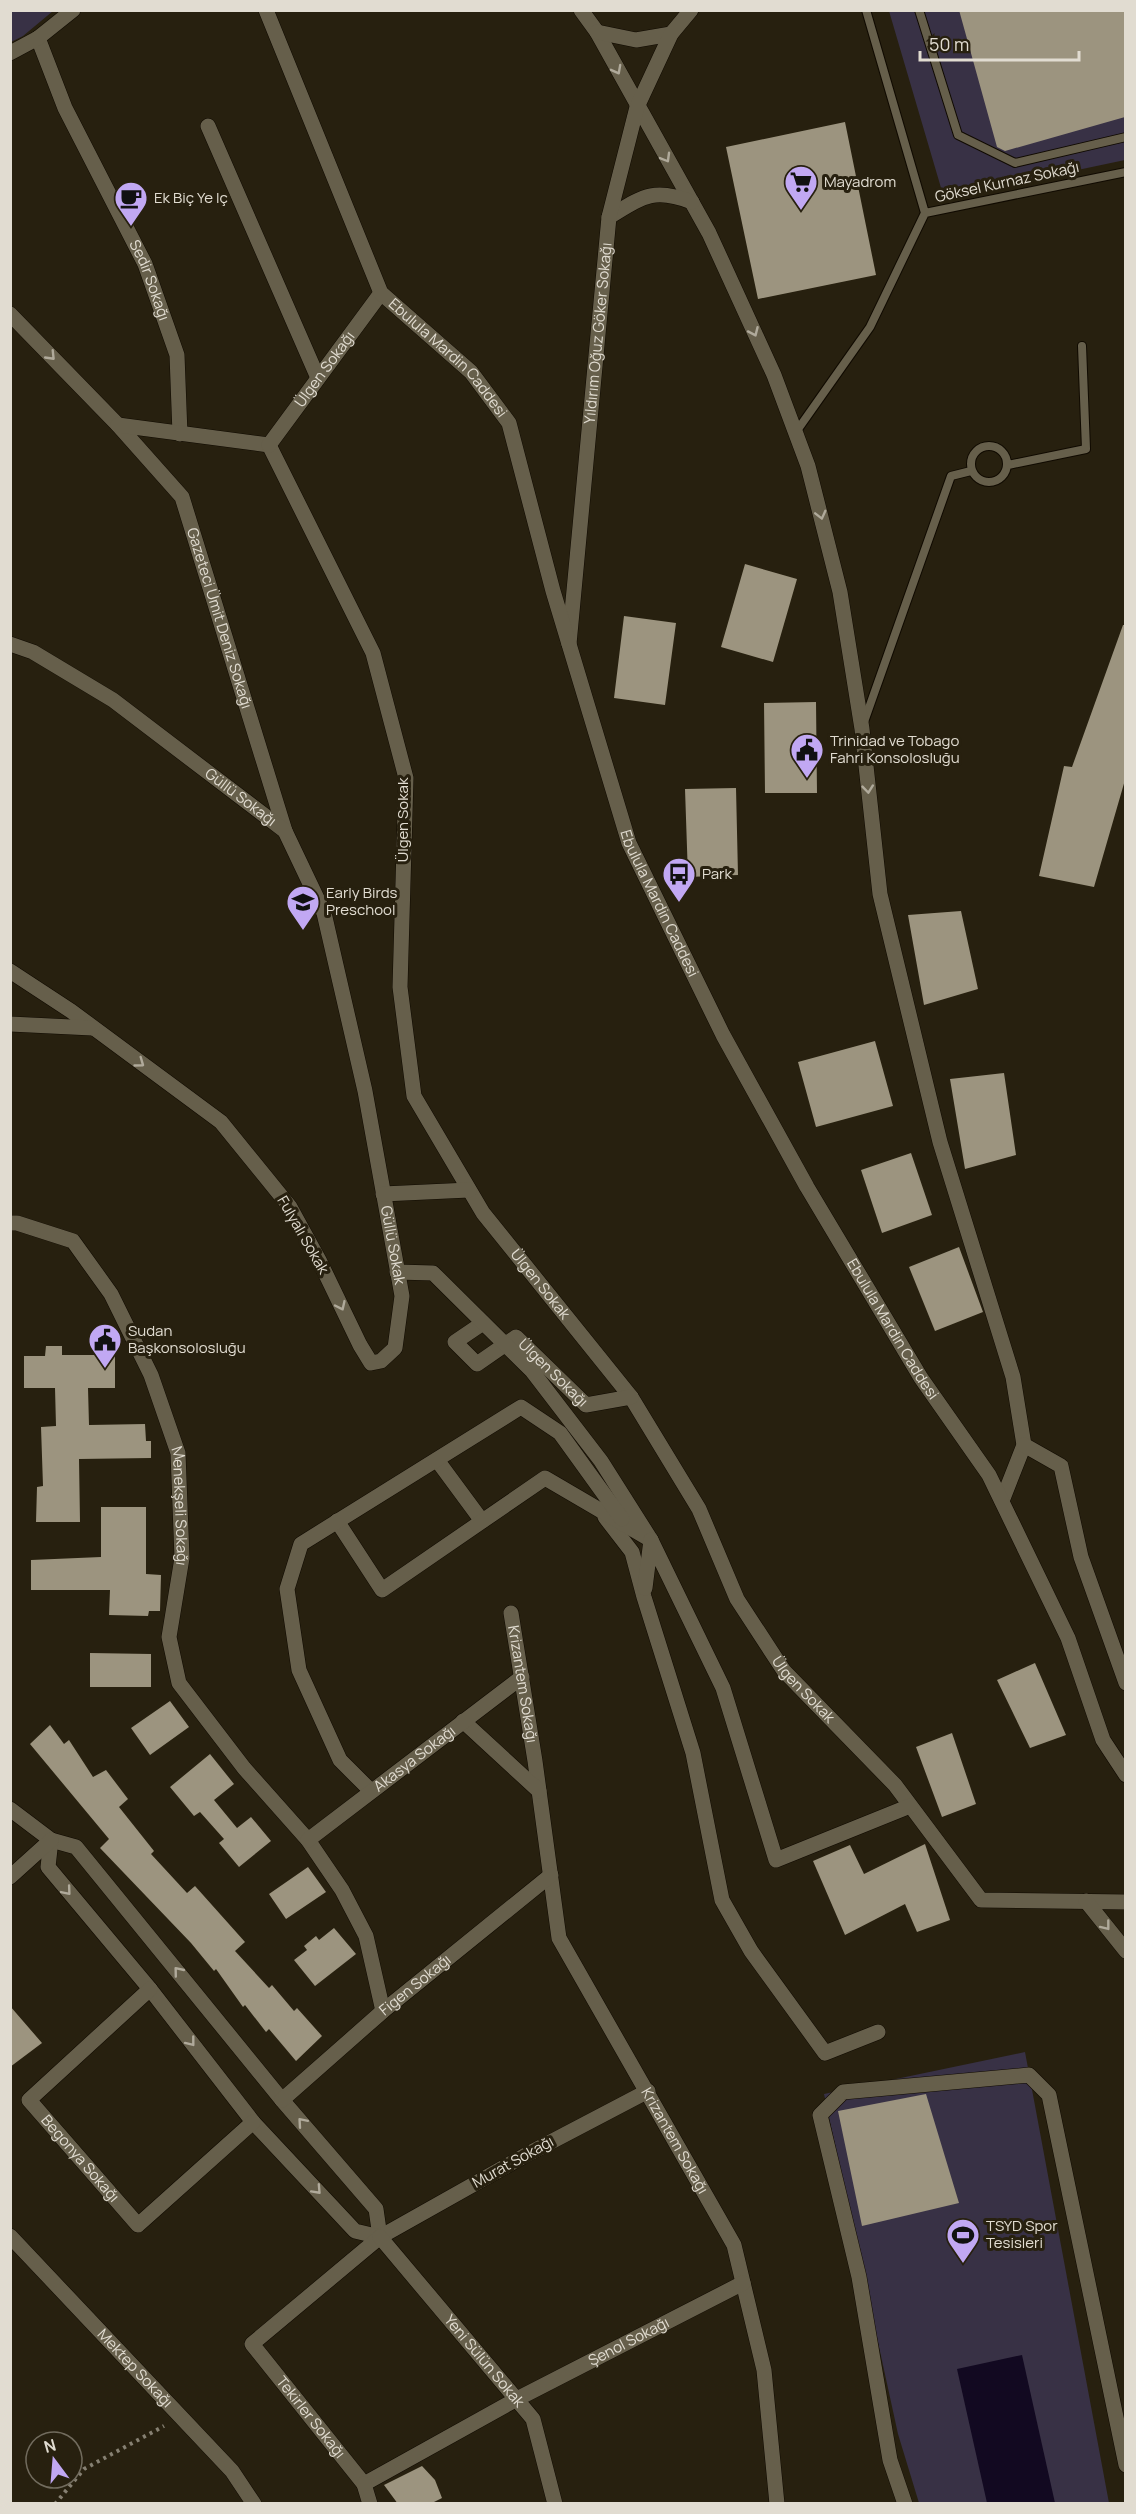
<svg xmlns="http://www.w3.org/2000/svg" width="1136" height="2514" font-family="Manrope,sans-serif">
<style>
.green{fill:#383145}
.water{fill:#120921}
.building{fill:#9c947f}
.lines{fill:none;stroke-linecap:round;stroke-linejoin:round}
.lane-casing{stroke:#100a00;stroke-width:10}
.street-casing{stroke:#100a00;stroke-width:16}
.secondary-casing{stroke:#100a00;stroke-width:16}
.path{stroke:#868072;stroke-width:4;stroke-dasharray:3 4.5;stroke-linecap:butt}
.lane{stroke:#665f4b;stroke-width:8}
.street{stroke:#665f4b;stroke-width:15}
.secondary{stroke:#665f4b;stroke-width:15}
.oneway{stroke:#b0aa9b}
.labels{text-anchor:middle;stroke-width:6;stroke-linejoin:round;paint-order:stroke}
.poi-label{font-size:15px;fill:#e1dcd1;stroke:#27200f;text-anchor:start}
.street-label{font-size:15px;fill:#e1dcd1;stroke:#27200f}
</style>
<rect width="100%" height="100%" fill="#27200f"/>
<path class="green" d="M 10,11 L 11,10 L 53,11 L 23,36 L 11,42 Z
M 889,11 L 1125,11 L 1125,160 L 944,198 Z
M 1025,2052 L 1109,2503 L 919,2503 L 898,2434 L 824,2094 Z"/>
<path class="water" d="M 1022,2355 L 1055,2503 L 987,2503 L 957,2369 Z"/>
<path class="building" d="M 959,10 L 1125,10 L 1125,117 L 1005,151 L 997,147 Z
M 845,122 L 876,275 L 758,299 L 726,147 Z
M 745,564 L 797,579 L 773,662 L 721,647 Z
M 624,616 L 676,623 L 665,705 L 614,698 Z
M 1123,625 L 1125,625 L 1125,780 L 1094,887 L 1039,876 L 1064,766 L 1072,767 Z
M 816,702 L 817,793 L 765,793 L 764,703 Z
M 736,788 L 738,875 L 688,877 L 685,789 Z
M 961,911 L 978,989 L 924,1005 L 908,915 Z
M 875,1041 L 893,1106 L 816,1127 L 798,1062 Z
M 1004,1073 L 1016,1155 L 965,1169 L 950,1079 Z
M 911,1153 L 932,1215 L 882,1233 L 861,1170 Z
M 959,1247 L 983,1312 L 935,1331 L 909,1267 Z
M 46,1346 L 62,1346 L 62,1355 L 96,1355 L 96,1346 L 115,1346 L 115,1388 L 88,1388 L 89,1425 L 145,1424 L 146,1441 L 151,1441 L 151,1458 L 79,1459 L 80,1522 L 36,1522 L 37,1487 L 43,1486 L 41,1427 L 56,1426 L 55,1388 L 24,1388 L 24,1356 L 45,1356 Z
M 101,1507 L 146,1507 L 146,1574 L 161,1575 L 160,1611 L 149,1611 L 148,1616 L 109,1615 L 110,1590 L 31,1590 L 31,1560 L 101,1557 Z
M 90,1653 L 151,1654 L 151,1687 L 90,1687 Z
M 1035,1663 L 1066,1735 L 1030,1748 L 997,1680 Z
M 170,1701 L 189,1727 L 150,1755 L 131,1728 Z
M 50,1725 L 64,1744 L 69,1740 L 93,1777 L 106,1770 L 128,1799 L 119,1807 L 154,1851 L 151,1854 L 187,1893 L 195,1886 L 245,1942 L 235,1951 L 269,1988 L 272,1985 L 294,2011 L 297,2008 L 322,2036 L 296,2061 L 269,2029 L 266,2032 L 245,2005 L 243,2007 L 216,1969 L 214,1971 L 191,1943 L 100,1848 L 109,1839 L 30,1744 Z
M 952,1733 L 976,1804 L 942,1817 L 916,1747 Z
M 210,1754 L 234,1784 L 214,1800 L 237,1828 L 251,1817 L 271,1841 L 239,1867 L 219,1843 L 224,1839 L 200,1812 L 194,1816 L 170,1787 Z
M 925,1844 L 950,1920 L 917,1932 L 905,1904 L 845,1935 L 813,1861 L 850,1845 L 864,1874 Z
M 308,1867 L 326,1892 L 286,1919 L 269,1894 Z
M 334,1928 L 356,1954 L 315,1986 L 294,1960 L 307,1950 L 304,1946 L 316,1936 L 319,1940 Z
M 10,2006 L 42,2043 L 10,2067 Z
M 926,2094 L 959,2203 L 862,2226 L 838,2111 Z
M 422,2466 L 435,2480 L 442,2498 L 430,2504 L 398,2504 L 384,2485 Z"/>
<g class="lines">
<defs>
<path id="lane" d="M 866,10 L 925,213 L 1126,172
M 919,10 L 958,135 L 1015,163 L 1126,137
M 796,432 L 870,327 L 925,213
M971 464a18 18 0 1 1 36 0a18 18 0 1 1-36 0Z
M 1008,465 L 1086,449 L 1082,346
M 864,722 L 951,476 L 971,471"/>
<g id="street">
<path d="M 581,10 L 597,32 L 709,233 L 774,375 L 808,466 L 840,592 L 862,729 L 880,894 L 940,1142 L 1013,1377 L 1024,1445 L 1002,1501"/>
<path d="M 597,32 L 636,40 L 671,34"/>
<path id="s1" d="M 38,38 L 65,108 L 145,264 L 177,355 L 180,434"/>
<path d="M 208,126 L 318,378"/>
<path d="M 609,217 C 642,197 653,187 692,202"/>
<path id="s2" d="M 10,314 L 118,425 L 182,497 L 285,831"/>
<path d="M 118,425 L 269,445"/>
<path id="s3" d="M 269,445 L 373,653 L 406,778 L 400,987 L 414,1096 L 483,1213 L 631,1397 L 699,1509 L 737,1599 L 784,1671 L 895,1785 L 981,1900 L 1126,1902"/>
<path id="s4" d="M 269,445 L 381,293"/>
<path id="s5" d="M 10,644 L 33,652 L 113,700 L 285,831 L 324,913 L 365,1091 L 402,1296 L 395,1348 L 381,1361 L 371,1363 L 360,1345 L 319,1260 L 290,1207 L 221,1122 L 71,1011 L 10,971"/>
<path id="s6" d="M 569,644 L 609,217 L 637,107 L 671,34 L 691,10"/>
<path d="M 10,1024 L 92,1028"/>
<path d="M 383,1194 L 469,1190"/>
<path id="s7" d="M 10,1223 L 17,1223 L 73,1241 L 111,1294 L 151,1375 L 178,1453 L 182,1558 L 169,1637 L 179,1683 L 244,1768 L 308,1840 L 342,1890 L 366,1936 L 383,2011"/>
<path id="s8" d="M 483,1323 L 455,1342 L 477,1364 L 516,1337 L 586,1405 L 631,1397"/>
<path d="M 1024,1445 L 1061,1466 L 1081,1557 L 1126,1683"/>
<path d="M 437,1460 L 482,1521"/>
<path d="M 605,1517 L 632,1552 L 644,1597 L 693,1753 L 722,1900 L 751,1951 L 825,2053 L 878,2032"/>
<path d="M 337,1521 L 382,1590 L 545,1478 L 651,1540 L 601,1461 L 532,1371 L 433,1273 L 397,1272"/>
<path d="M 645,1588 L 651,1540 L 723,1688 L 776,1860 L 910,1806"/>
<path id="s9" d="M 511,1613 L 535,1761 L 559,1938 L 734,2245 L 764,2370 L 777,2504"/>
<path d="M 463,1721 L 539,1791"/>
<path d="M 371,1791 L 340,1760 L 299,1670 L 287,1589 L 301,1544 L 521,1407 L 560,1433 L 622,1519"/>
<path d="M 10,1809 L 51,1840 L 76,1847 L 282,2100 L 376,2209 L 380,2237"/>
<path d="M 51,1840 L 48,1867 L 150,1989 L 253,2122 L 355,2231 L 380,2237"/>
<path id="s10" d="M 308,1840 L 522,1677"/>
<path d="M 10,1877 L 51,1840"/>
<path d="M 1086,1901 L 1126,1951"/>
<path id="s11" d="M 150,1989 L 29,2100 L 138,2225 L 253,2122"/>
<path id="s12" d="M 648,2091 L 524,2156 L 380,2237 L 252,2344 L 364,2484 L 517,2399 L 743,2283"/>
<path id="s13" d="M 282,2100 L 383,2011 L 551,1875"/>
<path id="s14" d="M 10,2236 L 232,2471 L 254,2504"/>
<path id="s15" d="M 380,2237 L 533,2419 L 555,2504"/>
<path d="M 364,2484 L 370,2504"/>
<path d="M 905,2504 L 890,2460 L 859,2277 L 820,2115 L 843,2092 L 1029,2075 L 1049,2095 L 1126,2465"/>
</g>
<g id="secondary">
<path id="s16" d="M 266,10 L 381,293 L 471,372 L 509,423 L 553,591 L 629,843 L 723,1035 L 807,1187 L 921,1378 L 989,1475 L 1068,1638 L 1103,1740 L 1126,1775"/>
<path d="M 10,53 L 38,38 L 73,10"/>
</g>
</defs>
<use href="#lane" class="lane-casing"/>
<use href="#street" class="street-casing"/>
<use href="#secondary" class="secondary-casing"/>
<path class="path" d="M 55,2504 L 84,2469 L 164,2426"/>
<use href="#lane" class="lane"/>
<use href="#street" class="street"/>
<use href="#secondary" class="secondary"/>
</g>
<defs><path id="oneway-chevron" d="M-2-3.5L2.5 0L-2 3.5" fill="none" stroke-width="1.6" stroke-linecap="round" stroke-linejoin="round" transform="scale(1.5)"/></defs>
<g class="oneway">
<use href="#oneway-chevron" transform="translate(617 70) rotate(62)"/>
<use href="#oneway-chevron" transform="translate(666 158) rotate(60)"/>
<use href="#oneway-chevron" transform="translate(754 332) rotate(66)"/>
<use href="#oneway-chevron" transform="translate(51 356) rotate(46)"/>
<use href="#oneway-chevron" transform="translate(821 515) rotate(76)"/>
<use href="#oneway-chevron" transform="translate(868 789) rotate(84)"/>
<use href="#oneway-chevron" transform="translate(140 1063) rotate(36)"/>
<use href="#oneway-chevron" transform="translate(341 1306) rotate(65)"/>
<use href="#oneway-chevron" transform="translate(67 1891) rotate(50)"/>
<use href="#oneway-chevron" transform="translate(1106 1926) rotate(52)"/>
<use href="#oneway-chevron" transform="translate(178 1971) rotate(-129)"/>
<use href="#oneway-chevron" transform="translate(191 2042) rotate(52)"/>
<use href="#oneway-chevron" transform="translate(302 2122) rotate(-131)"/>
<use href="#oneway-chevron" transform="translate(317 2190) rotate(47)"/>
</g>
<defs>
<symbol id="supermarket-pin" viewBox="-11 -11 22 30"><path d="M0 17L-7.5 6A9.5 9.5 0 1 1 7.5 6Z" fill="#c1a8f3" stroke="#27200f"/><path d="M-6-5.5h2.5l.6 2H6L4.5 2H-2.5L-4.4-4H-6ZM-1.5 3.2a1.3 1.3 0 1 0 .1 0ZM3 3.2a1.3 1.3 0 1 0 .1 0Z" fill="#111"/></symbol>
<symbol id="cafe-pin" viewBox="-11 -11 22 30"><path d="M0 17L-7.5 6A9.5 9.5 0 1 1 7.5 6Z" fill="#c1a8f3" stroke="#27200f"/><path d="M-5.5-4.5H6V0H3Q3 3.5 0 3.5H-2.5Q-5.5 3.5-5.5 0ZM3-3.2v2h1.7v-2ZM-6 4.5H4V6H-6Z" fill="#111"/></symbol>
<symbol id="civic-pin" viewBox="-11 -11 22 30"><path d="M0 17L-7.5 6A9.5 9.5 0 1 1 7.5 6Z" fill="#c1a8f3" stroke="#27200f"/><path d="M-.6-6.5H3V-4.5H.6V-3L4-1V1h2V6H-6V1h2V-1L-.6-3ZM-1.2 2.5V6h2.4V2.5Z" fill="#111"/></symbol>
<symbol id="bus-pin" viewBox="-11 -11 22 30"><path d="M0 17L-7.5 6A9.5 9.5 0 1 1 7.5 6Z" fill="#c1a8f3" stroke="#27200f"/><path d="M-5-6H5V4H4V6H2V4H-2V6H-4V4H-5ZM-3.5-4V0h7V-4ZM-3.5 1.2v1.5H-2V1.2ZM2 1.2v1.5H3.5V1.2Z" fill="#111"/></symbol>
<symbol id="school-pin" viewBox="-11 -11 22 30"><path d="M0 17L-7.5 6A9.5 9.5 0 1 1 7.5 6Z" fill="#c1a8f3" stroke="#27200f"/><path d="M0-5L7-2L0 1L-7-2ZM-4 1L0 2.5L4 1V4Q0 6-4 4Z" fill="#111"/></symbol>
<symbol id="stadium-pin" viewBox="-11 -11 22 30"><path d="M0 17L-7.5 6A9.5 9.5 0 1 1 7.5 6Z" fill="#c1a8f3" stroke="#27200f"/><path d="M0-5a6.5 5 0 1 0 0 10a6.5 5 0 1 0 0-10ZM-3.5-1.8h7v3.6h-7Z" fill="#111"/></symbol>
</defs>
<g fill-rule="evenodd">
<use href="#supermarket-pin" x="782" y="163" width="38" height="52"/>
<use href="#cafe-pin" x="112" y="179" width="38" height="52"/>
<use href="#civic-pin" x="788" y="731" width="38" height="52"/>
<use href="#bus-pin" x="660" y="855" width="38" height="52"/>
<use href="#school-pin" x="284" y="883" width="38" height="52"/>
<use href="#civic-pin" x="86" y="1321" width="38" height="52"/>
<use href="#stadium-pin" x="944" y="2216" width="38" height="52"/>
</g>
<g class="labels">
<g class="poi-label">
<text x="824" y="187">Mayadrom</text>
<text x="154" y="203">Ek Biç Ye Iç</text>
<text x="830" y="746">Trinidad ve Tobago<tspan x="830" dy="17">Fahri Konsolosluğu</tspan></text>
<text x="702" y="879">Park</text>
<text x="326" y="898">Early Birds<tspan x="326" dy="17">Preschool</tspan></text>
<text x="128" y="1336">Sudan<tspan x="128" dy="17">Başkonsolosluğu</tspan></text>
<text x="986" y="2231">TSYD Spor<tspan x="986" dy="17">Tesisleri</tspan></text>
</g>
<g class="street-label">
<text transform="translate(1007 182) rotate(-12)" y="5">Göksel Kurnaz Sokağı</text>
<text dy="5" stroke="none"><textPath href="#s1" startOffset="267">Sedir Sokağı</textPath></text>
<text dy="5" stroke="none"><textPath href="#s6" startOffset="312">Yıldırım Oğuz Göker Sokağı</textPath></text>
<text dy="5" stroke="none"><textPath href="#s16" startOffset="399">Ebulula Mardin Caddesi</textPath></text>
<text dy="5" stroke="none"><textPath href="#s4" startOffset="94">Ülgen Sokağı</textPath></text>
<text dy="5" stroke="none"><textPath href="#s2" startOffset="378">Gazeteci Ümit Deniz Sokağı</textPath></text>
<text dy="5" stroke="none"><textPath href="#s5" startOffset="278">Güllü Sokağı</textPath></text>
<text transform="translate(403 820) rotate(-90)" y="5">Ülgen Sokak</text>
<text dy="5" stroke="none"><textPath href="#s16" startOffset="993">Ebulula Mardin Caddesi</textPath></text>
<text transform="translate(303 1235) rotate(60)" y="5">Fulyalı Sokak</text>
<text dy="5" stroke="none"><textPath href="#s5" startOffset="764">Güllü Sokak</textPath></text>
<text dy="5" stroke="none"><textPath href="#s3" startOffset="908">Ülgen Sokak</textPath></text>
<text dy="5" stroke="none"><textPath href="#s16" startOffset="1479">Ebulula Mardin Caddesi</textPath></text>
<text dy="5" stroke="none"><textPath href="#s8" startOffset="164">Ülgen Sokağı</textPath></text>
<text dy="5" stroke="none"><textPath href="#s7" startOffset="357">Menekşeli Sokağı</textPath></text>
<text dy="5" stroke="none"><textPath href="#s9" startOffset="72">Krizantem Sokağı</textPath></text>
<text dy="5" stroke="none"><textPath href="#s3" startOffset="1394">Ülgen Sokak</textPath></text>
<text dy="5" stroke="none"><textPath href="#s10" startOffset="134">Akasya Sokağı</textPath></text>
<text dy="5" stroke="none"><textPath href="#s13" startOffset="176">Figen Sokağı</textPath></text>
<text dy="5" stroke="none"><textPath href="#s9" startOffset="562">Krizantem Sokağı</textPath></text>
<text dy="5" stroke="none"><textPath href="#s11" startOffset="242">Begonya Sokağı</textPath></text>
<text transform="translate(513 2162) rotate(-29)" y="5">Murat Sokağı</text>
<text dy="5" stroke="none"><textPath href="#s12" startOffset="952">Şenol Sokağı</textPath></text>
<text dy="5" stroke="none"><textPath href="#s15" startOffset="162">Yeni Sülün Sokak</textPath></text>
<text dy="5" stroke="none"><textPath href="#s14" startOffset="182">Mektep Sokağı</textPath></text>
<text dy="5" stroke="none"><textPath href="#s12" startOffset="566">Tekirler Sokağı</textPath></text>
</g>
</g>
<rect width="1136" height="2514" fill="none" stroke="#e1dcd1" stroke-width="24"/>
<g transform="translate(54 2460) rotate(344)"><circle r="28" fill="#27200f" stroke="#716b5d" stroke-width="1.5"/>
<path d="M0-4.5L10 22L0 15L-10 22Z" fill="#c1a8f3"/>
<text y="-9" font-size="16" font-weight="bold" text-anchor="middle" fill="#e1dcd1">N</text>
</g>
<path d="M920 51v9h159v-9" fill="none" stroke="#e1dcd1" stroke-width="3"/>
<text x="929" y="51" font-size="18" fill="#e1dcd1" stroke="#27200f" stroke-width="4.5" paint-order="stroke">50 m</text>
</svg>
